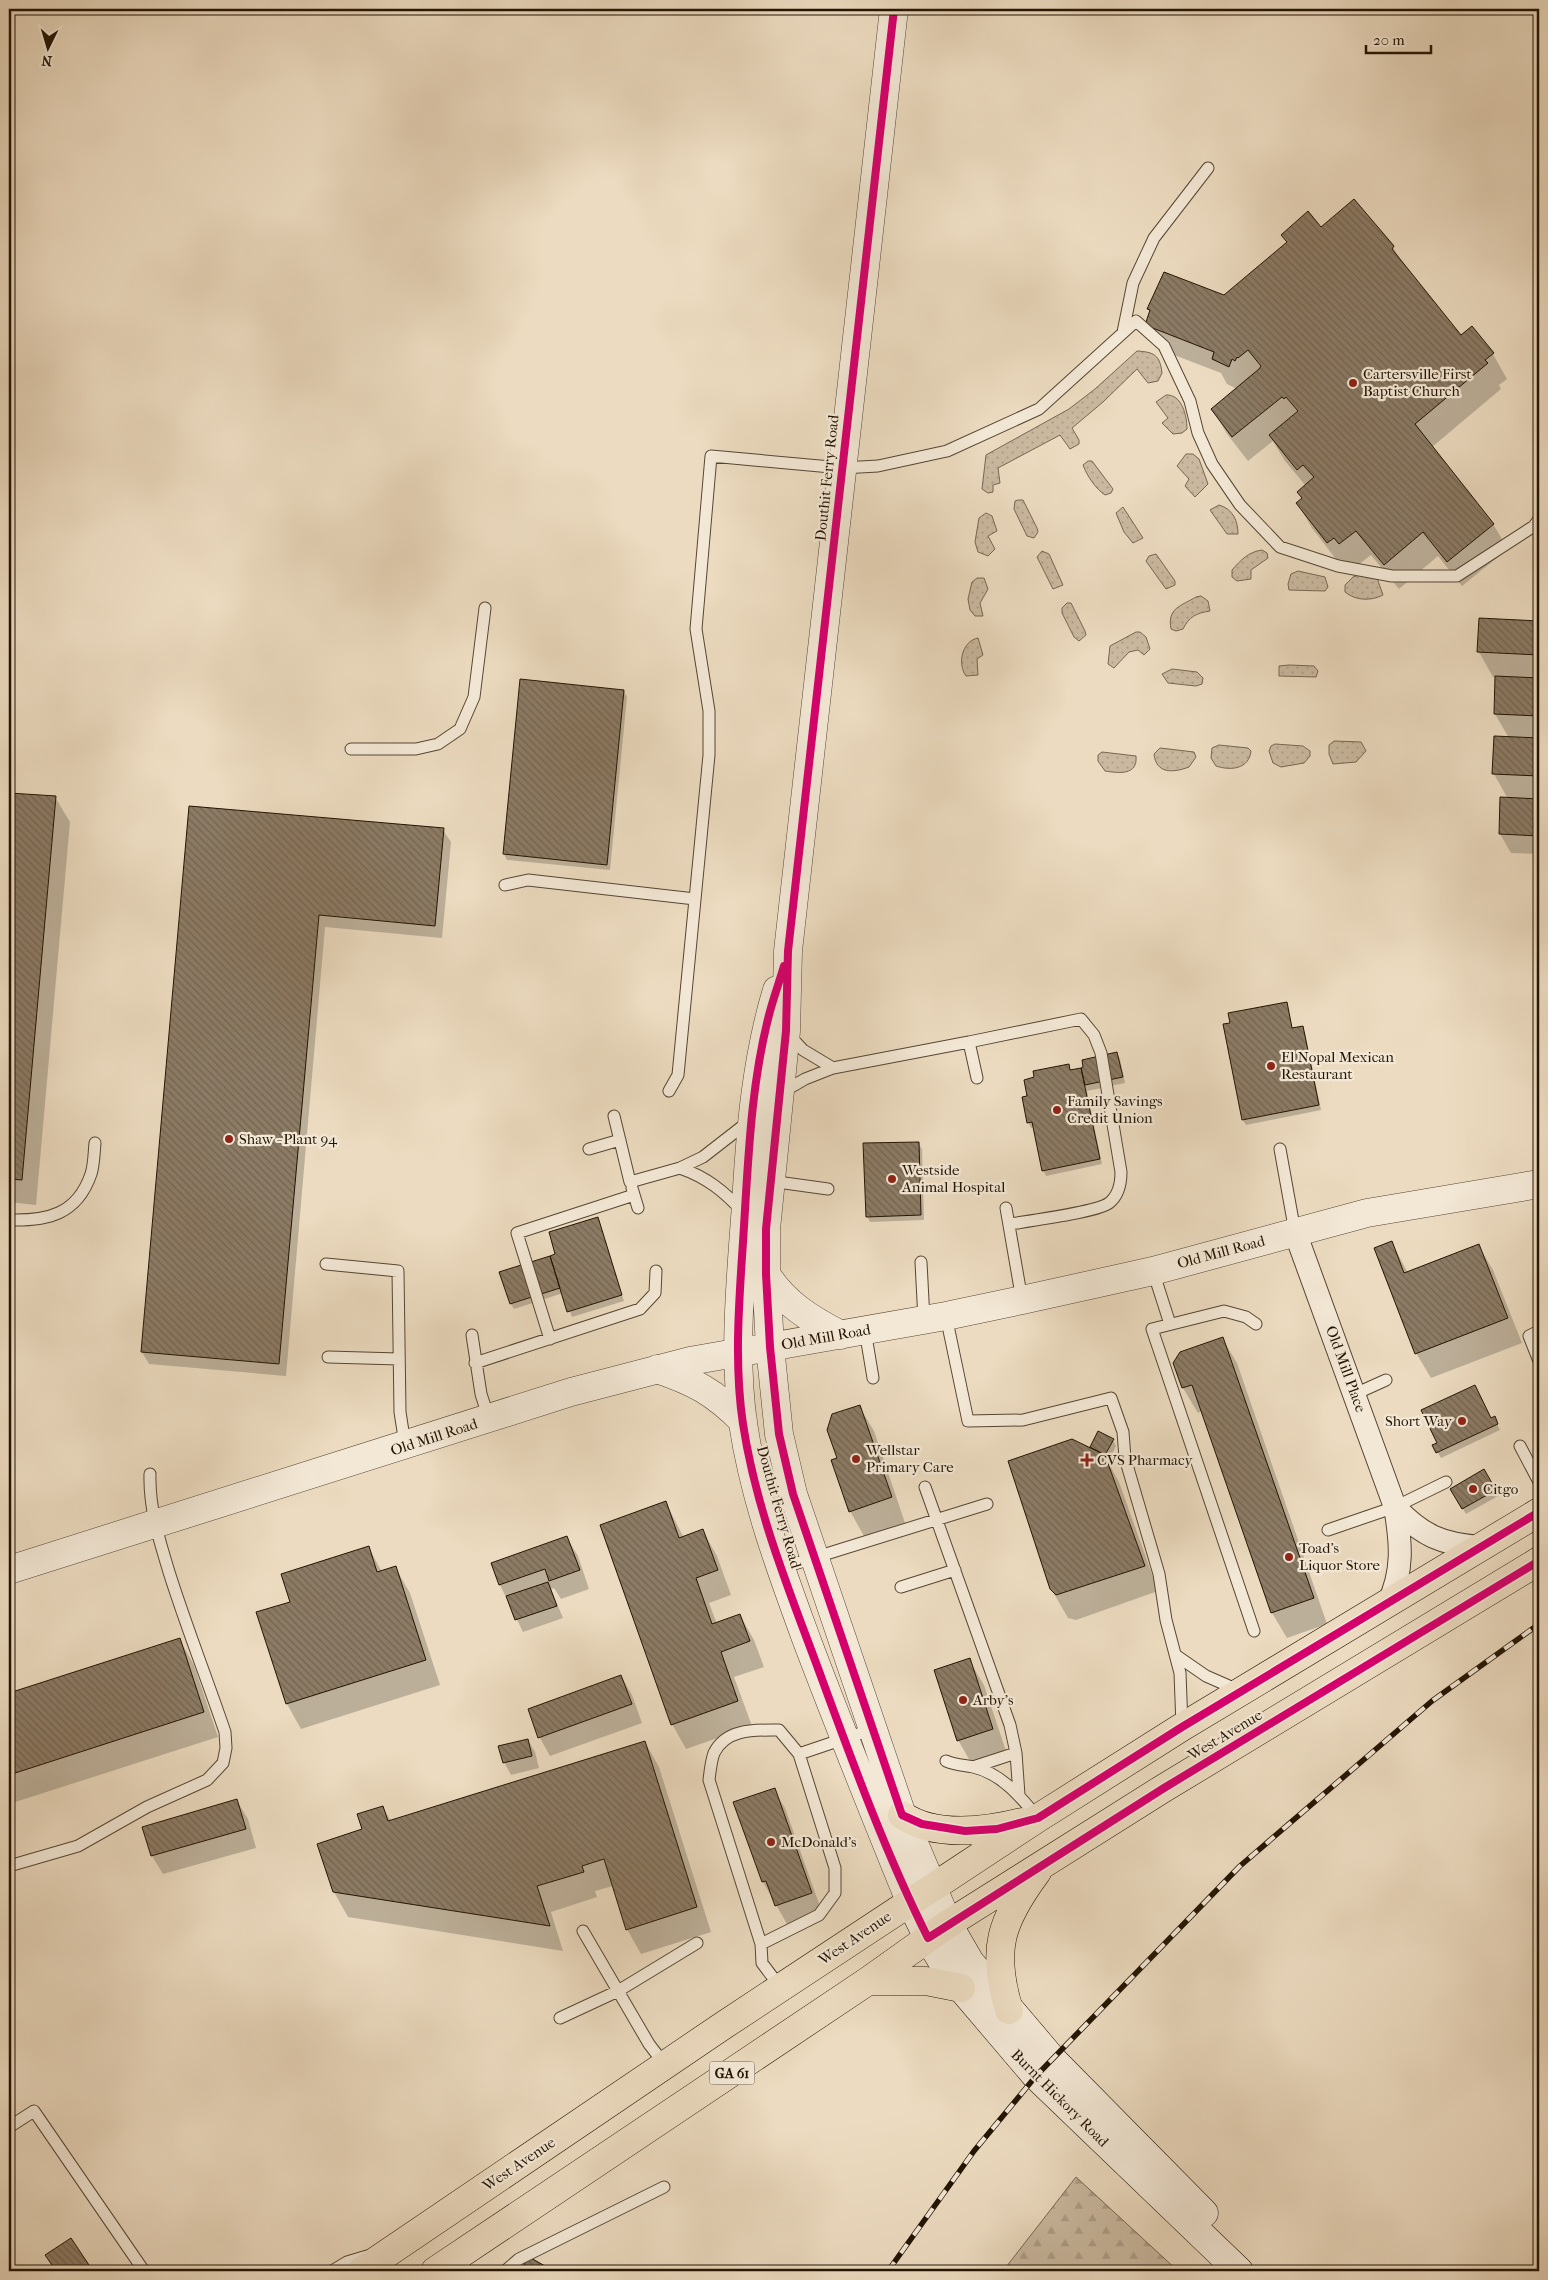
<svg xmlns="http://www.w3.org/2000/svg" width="1548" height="2280" font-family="'IM FELL French Canon',serif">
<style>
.forest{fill:url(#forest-firs);stroke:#766652}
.garden{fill:url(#garden-dots);stroke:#766652}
.shadow{fill:#0003}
.building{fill:url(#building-back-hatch);stroke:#231403}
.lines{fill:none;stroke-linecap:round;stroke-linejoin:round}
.service-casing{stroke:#554632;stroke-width:13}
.minor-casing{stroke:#554632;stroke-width:24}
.tertiary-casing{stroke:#554632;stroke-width:29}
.secondary-casing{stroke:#231403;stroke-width:29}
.primary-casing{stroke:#231403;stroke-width:29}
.service{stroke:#f3e8d6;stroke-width:11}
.minor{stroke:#f3e8d6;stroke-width:22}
.tertiary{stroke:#f3e8d6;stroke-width:28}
.secondary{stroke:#f3e8d6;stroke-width:28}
.primary{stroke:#ecdbc0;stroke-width:28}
.rail-casing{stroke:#231403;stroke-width:5.5}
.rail{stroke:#f3e8d6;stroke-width:4;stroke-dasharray:11;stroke-linecap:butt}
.cycleway-casing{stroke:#f3e8d6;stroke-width:11}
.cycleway{stroke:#d6006c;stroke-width:8}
.poi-dot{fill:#8f2418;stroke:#f3e8d6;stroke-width:2}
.labels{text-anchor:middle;stroke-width:4.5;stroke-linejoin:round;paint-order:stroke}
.shield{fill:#f3e8d6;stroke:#615442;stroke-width:1}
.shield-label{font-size:14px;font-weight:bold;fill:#231403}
.poi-label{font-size:15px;fill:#231403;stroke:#f3e8d6;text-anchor:start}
.street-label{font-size:15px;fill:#231403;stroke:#f3e8d6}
</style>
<defs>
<pattern id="forest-firs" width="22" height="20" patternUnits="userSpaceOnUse" patternTransform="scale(1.25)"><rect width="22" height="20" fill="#cab9a0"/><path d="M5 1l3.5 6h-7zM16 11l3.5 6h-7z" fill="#ad9e88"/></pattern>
<pattern id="garden-dots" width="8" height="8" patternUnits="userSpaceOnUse" patternTransform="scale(1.25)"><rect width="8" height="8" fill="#cab9a0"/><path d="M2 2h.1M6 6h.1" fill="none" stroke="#ad9e88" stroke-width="1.8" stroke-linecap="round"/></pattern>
<pattern id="building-back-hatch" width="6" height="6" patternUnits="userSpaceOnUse" patternTransform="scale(1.25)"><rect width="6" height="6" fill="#8c7b65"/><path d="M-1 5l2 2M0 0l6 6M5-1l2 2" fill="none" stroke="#726451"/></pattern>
</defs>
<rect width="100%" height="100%" fill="#ecdbc0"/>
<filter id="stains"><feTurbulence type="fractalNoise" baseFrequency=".004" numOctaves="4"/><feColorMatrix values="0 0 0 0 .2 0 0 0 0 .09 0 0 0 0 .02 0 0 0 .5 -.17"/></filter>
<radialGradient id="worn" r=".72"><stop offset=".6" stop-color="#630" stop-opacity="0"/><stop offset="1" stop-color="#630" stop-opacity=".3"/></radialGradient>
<path class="forest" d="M 1076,2177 L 1178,2271 L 1003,2271 Z"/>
<path class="garden" d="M 1137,351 C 1154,352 1160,355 1162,373 L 1158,381 L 1148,383 L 1137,369 L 1103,402 L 1072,428 L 1079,440 L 1079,444 L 1070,449 L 1060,435 L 998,468 L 1000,483 L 993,485 L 993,492 L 988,493 L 982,489 L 986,455 L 1069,409 L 1095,389 Z
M 1166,395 C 1182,394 1187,416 1187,429 L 1182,433 L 1173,434 L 1162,423 L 1168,418 L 1156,402 Z
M 1186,454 L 1193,454 L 1199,459 L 1208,484 L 1195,497 L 1185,486 L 1189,479 L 1177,466 Z
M 1088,461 L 1092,461 L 1113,489 L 1111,493 L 1105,495 C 1096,489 1087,476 1083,465 Z
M 1018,500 L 1023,500 L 1037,528 L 1038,532 L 1034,538 L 1027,536 L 1014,509 L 1015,501 Z
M 1219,505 C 1233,509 1238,521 1238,534 L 1227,534 L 1210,510 Z
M 1123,507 L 1143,538 L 1133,543 L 1124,532 L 1116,513 Z
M 986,513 L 992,516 L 997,531 L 988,536 L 995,549 L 988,556 L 978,552 L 975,542 L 979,518 Z
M 1262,550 L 1267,553 L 1268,558 L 1251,570 L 1251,579 L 1237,581 L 1232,577 L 1232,570 C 1241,560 1248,552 1262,550 Z
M 1042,551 L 1049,554 L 1063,585 L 1053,589 L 1037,557 Z
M 1156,554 L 1175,581 L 1175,585 L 1166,589 L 1146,561 L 1149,556 Z
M 1298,571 L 1325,577 L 1328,587 L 1325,591 L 1289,590 L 1288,584 L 1291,574 Z
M 1362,574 L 1377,578 L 1383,595 C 1371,601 1356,601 1345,592 L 1345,585 L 1353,577 Z
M 977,578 L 984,578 L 988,589 L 980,603 L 983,616 L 975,616 L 970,610 L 968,599 L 972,582 Z
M 1201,596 L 1208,601 L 1210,611 C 1196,613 1189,617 1183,629 L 1176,631 L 1171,629 C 1167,608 1181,606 1196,597 Z
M 1067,603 L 1071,603 L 1085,631 L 1086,635 L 1079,641 L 1074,637 L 1062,613 L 1062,608 Z
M 1136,632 L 1140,632 L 1146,637 L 1150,649 L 1144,655 L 1138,650 L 1129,652 L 1114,668 L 1108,664 L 1110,646 Z
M 978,638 L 983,655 L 977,659 L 978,675 L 966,676 C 957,664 962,641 978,638 Z
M 1289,665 L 1314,666 L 1318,671 L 1316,677 L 1279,676 L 1279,666 Z
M 1172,669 L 1197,672 L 1203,678 L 1202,684 L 1196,686 L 1168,683 L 1162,674 Z
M 1334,741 L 1361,742 L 1366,751 L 1356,762 L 1333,764 L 1329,754 L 1329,745 Z
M 1275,744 L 1303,746 L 1310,751 L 1310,756 L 1304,763 L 1281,767 L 1273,763 L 1269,751 L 1271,746 Z
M 1219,745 L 1248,748 L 1251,751 C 1249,769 1231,771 1216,766 L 1211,758 L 1212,748 Z
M 1160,748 L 1194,752 L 1196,757 L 1189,767 C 1173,773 1156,774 1154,754 Z
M 1102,752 L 1136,756 C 1138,776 1118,773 1105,771 L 1098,761 L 1098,755 Z"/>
<path class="shadow" d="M 1321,228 L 1393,247 L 1405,268 L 1460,337 L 1493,354 L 1507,379 L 1499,385 L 1501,389 L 1432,447 L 1493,524 L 1508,549 L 1462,586 L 1438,556 L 1399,589 L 1371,555 L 1354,568 L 1342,567 L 1312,528 L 1297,503 L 1302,499 L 1298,492 L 1306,486 L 1285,461 L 1273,441 L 1248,461 L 1227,434 L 1212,409 L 1237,389 L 1227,384 L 1221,373 L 1161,350 L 1146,324 L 1151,312 L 1149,309 L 1225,296 L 1287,243 L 1283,235 Z
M 1480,619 L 1539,622 L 1539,854 L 1511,853 L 1500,834 L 1508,799 L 1494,774 L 1509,738 L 1495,714 L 1497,677 L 1493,677 L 1479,652 Z
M 522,681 L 624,691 L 627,697 L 610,870 L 507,860 L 504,854 Z
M 9,794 L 55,797 L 70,822 L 36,1205 L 9,1202 Z
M 190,808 L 443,830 L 451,842 L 442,938 L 325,927 L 286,1376 L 149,1364 L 142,1352 Z
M 1286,1003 L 1293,1029 L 1302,1027 L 1305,1033 L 1321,1110 L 1246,1125 L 1243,1120 L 1231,1024 Z
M 1117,1054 L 1120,1059 L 1125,1083 L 1087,1091 L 1102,1164 L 1046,1176 L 1043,1170 L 1034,1127 L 1031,1128 L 1028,1122 L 1028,1097 L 1068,1065 L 1071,1071 L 1082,1069 Z
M 918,1143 L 922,1149 L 924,1220 L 870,1222 L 867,1216 Z
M 597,1219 L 624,1301 L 572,1317 L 563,1293 L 514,1309 L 511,1304 L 557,1255 Z
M 1392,1243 L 1408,1273 L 1478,1245 L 1493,1270 L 1522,1343 L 1431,1378 L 1416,1353 Z
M 1222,1338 L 1237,1363 L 1327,1624 L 1287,1638 L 1272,1613 L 1202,1411 L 1198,1413 L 1183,1388 L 1175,1363 Z
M 859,1406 L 874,1431 L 905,1523 L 864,1536 L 850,1511 L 838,1459 Z
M 1491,1420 L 1497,1424 L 1500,1430 L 1441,1458 L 1434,1446 Z
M 1113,1440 L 1116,1446 L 1108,1462 L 1119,1482 L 1158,1591 L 1076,1620 L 1068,1618 L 1053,1592 L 1009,1462 L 1093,1451 L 1091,1447 Z
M 1483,1471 L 1498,1496 L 1466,1514 L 1451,1489 Z
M 666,1503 L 684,1538 L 703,1531 L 717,1556 L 731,1595 L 709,1603 L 717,1624 L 740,1615 L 754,1640 L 764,1667 L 734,1677 L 752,1726 L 686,1749 L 672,1724 Z
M 567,1538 L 578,1556 L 589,1589 L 561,1599 L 554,1588 L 551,1589 L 563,1618 L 523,1632 L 500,1585 L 493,1564 Z
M 369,1548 L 382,1572 L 395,1567 L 410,1593 L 440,1685 L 301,1729 L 287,1704 L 258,1613 L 292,1602 Z
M 180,1640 L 194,1665 L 218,1737 L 9,1804 L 9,1695 Z
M 969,1660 L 984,1685 L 1007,1754 L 973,1766 L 958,1740 Z
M 621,1676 L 632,1695 L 642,1723 L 550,1756 L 540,1738 L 529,1710 Z
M 528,1740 L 535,1752 L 539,1768 L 511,1775 L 504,1762 Z
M 645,1742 L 659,1767 L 711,1932 L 641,1954 L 627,1929 L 613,1886 L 595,1891 L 597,1897 L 551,1912 L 563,1951 L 348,1917 L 334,1892 L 363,1830 L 383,1807 L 391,1821 Z
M 774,1790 L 785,1808 L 822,1912 L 787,1924 L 763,1882 L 735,1803 Z
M 237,1801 L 248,1819 L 256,1848 L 163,1874 L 152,1856 L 144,1828 Z"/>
<path class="building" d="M 1354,199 L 1394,246 L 1392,249 L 1461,335 L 1472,326 L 1494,353 L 1485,360 L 1488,363 L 1415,424 L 1494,524 L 1447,562 L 1423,532 L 1384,565 L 1356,531 L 1339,544 L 1334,538 L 1327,543 L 1296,503 L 1302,498 L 1297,492 L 1314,477 L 1303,465 L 1297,470 L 1269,435 L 1298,411 L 1286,397 L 1284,399 L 1282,397 L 1232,437 L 1211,409 L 1259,369 L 1261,366 L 1248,350 L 1238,358 L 1237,357 L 1235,361 L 1232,359 L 1229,367 L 1212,359 L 1214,352 L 1145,325 L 1150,310 L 1147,309 L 1164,272 L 1224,295 L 1287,242 L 1281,235 L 1308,211 L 1321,227 Z
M 1479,618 L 1539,621 L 1539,655 L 1477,652 Z
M 1495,676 L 1539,678 L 1539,716 L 1494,714 Z
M 520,679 L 624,690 L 607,865 L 503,854 Z
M 1494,736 L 1539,738 L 1539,776 L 1492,774 Z
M 9,793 L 56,796 L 22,1180 L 9,1179 Z
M 1500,797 L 1539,799 L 1539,836 L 1499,834 Z
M 189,806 L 444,828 L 435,926 L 319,915 L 279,1364 L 141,1352 Z
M 1287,1002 L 1292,1028 L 1303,1026 L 1319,1105 L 1242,1120 L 1223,1024 L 1230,1023 L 1228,1013 Z
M 1117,1052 L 1123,1077 L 1085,1085 L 1081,1068 L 1083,1067 L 1082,1060 Z
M 1069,1064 L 1070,1070 L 1081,1068 L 1100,1159 L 1042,1171 L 1032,1122 L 1027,1123 L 1022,1097 L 1027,1096 L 1024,1080 L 1034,1077 L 1033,1071 Z
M 919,1142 L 921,1215 L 866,1217 L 863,1143 Z
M 598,1217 L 622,1295 L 567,1312 L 550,1256 L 555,1254 L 549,1232 Z
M 1392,1241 L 1404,1273 L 1479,1244 L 1508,1318 L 1415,1354 L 1374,1248 Z
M 550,1256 L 560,1288 L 510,1304 L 499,1272 Z
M 1223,1337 L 1314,1598 L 1271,1613 L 1192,1385 L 1182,1388 L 1173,1363 L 1180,1352 Z
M 1475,1385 L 1491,1418 L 1495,1416 L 1498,1424 L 1436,1453 L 1432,1445 L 1437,1443 L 1421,1410 Z
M 860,1405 L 892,1497 L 849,1512 L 831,1460 L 837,1458 L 827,1430 L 832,1414 Z
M 1098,1431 L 1114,1439 L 1105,1455 L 1090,1447 Z
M 1072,1439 L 1105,1455 L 1145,1566 L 1056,1595 L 1050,1589 L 1008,1461 Z
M 1484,1469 L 1496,1490 L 1462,1509 L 1450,1489 Z
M 666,1501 L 679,1538 L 703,1529 L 718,1570 L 696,1578 L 712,1624 L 740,1614 L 750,1641 L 721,1652 L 738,1701 L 671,1725 L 600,1525 Z
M 567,1536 L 580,1570 L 549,1581 L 545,1569 L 499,1585 L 491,1563 Z
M 369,1546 L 377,1572 L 396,1566 L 426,1660 L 286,1704 L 256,1612 L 290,1602 L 281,1574 Z
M 548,1582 L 557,1606 L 515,1620 L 506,1596 Z
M 180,1638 L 204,1712 L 9,1775 L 9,1693 Z
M 970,1658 L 993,1729 L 957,1741 L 934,1670 Z
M 621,1675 L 632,1704 L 538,1738 L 528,1709 Z
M 528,1739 L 532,1756 L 503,1763 L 498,1746 Z
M 645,1741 L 697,1907 L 626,1930 L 604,1859 L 582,1866 L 584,1872 L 537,1886 L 550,1926 L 333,1892 L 317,1844 L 362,1829 L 357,1814 L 383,1806 L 388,1821 Z
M 775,1788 L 812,1893 L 775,1906 L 766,1881 L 762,1882 L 733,1802 Z
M 237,1799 L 246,1829 L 151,1856 L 142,1827 Z
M 71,2238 L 93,2271 L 56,2271 L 45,2255 Z
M 529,2257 L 554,2271 L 520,2271 Z"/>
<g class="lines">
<defs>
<path id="service" d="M 1123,332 L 1133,283 L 1154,238 L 1208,168
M 351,749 L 416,749 L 438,744 L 460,729 L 474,697 L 485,608
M 505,885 L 528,880 L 695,899
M 789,1035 L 803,1050 L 833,1068
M 977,1078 L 969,1042 L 1081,1019 L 1094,1035 L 1101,1053 L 1121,1172 C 1121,1183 1118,1196 1109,1203 C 1097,1212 1029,1221 1010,1224
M 669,1091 L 678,1075 L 709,755 L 709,711 L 696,629 L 711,456 L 842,468 L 878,466 L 947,451 L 1039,409 L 1136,321 L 1164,346 L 1190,401 L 1198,433 L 1212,464 L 1240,505 L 1280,547 L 1338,566 L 1392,576 L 1457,576 L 1534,526 L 1539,519
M 781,1093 L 805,1079 L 833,1068 L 969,1042
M 614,1116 L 630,1182 L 680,1168 L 703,1157 L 748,1122
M 589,1149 L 620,1140
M 1280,1149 L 1295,1232
M 680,1168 C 706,1177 724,1191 743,1212
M 770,1181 L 828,1189
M 632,1188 L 638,1208
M 1006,1208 L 1022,1300
M 9,1220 C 47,1221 77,1215 91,1174 C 94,1165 94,1153 95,1143
M 921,1262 L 924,1320
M 326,1264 L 398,1271 L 400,1412 L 405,1444
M 1153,1271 L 1170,1324
M 946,1316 L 968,1421 L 1023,1420 L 1111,1398 L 1123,1432 L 1125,1458 L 1159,1574 L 1166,1620 L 1180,1673 L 1182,1726
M 865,1330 L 873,1378
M 1539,1331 L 1529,1336 L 1539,1361
M 472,1335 L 481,1394 L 489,1419
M 550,1339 L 517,1233 L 634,1195
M 328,1357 L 399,1359
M 475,1363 L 640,1309 L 655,1293 L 656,1271
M 1355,1394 L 1386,1380
M 1520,1446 L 1539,1482
M 925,1487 L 1010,1725 L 1016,1753 L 1019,1795
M 1328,1530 L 1395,1507 L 1446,1482
M 781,1568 L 987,1504
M 901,1587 L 955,1570
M 1254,1631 L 1152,1329 L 1224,1311 L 1246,1317 L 1256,1324
M 1177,1656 L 1206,1676 L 1238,1690
M 799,1754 L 873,1729
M 946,1761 C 955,1765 963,1765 973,1767 C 1001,1773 1021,1797 1038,1818
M 973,1767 L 1016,1753
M 9,1866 L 78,1846 L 147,1807 L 207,1780 L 223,1763 L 226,1748 L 225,1732 C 207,1679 186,1626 169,1572 C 159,1539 149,1508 150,1474
M 583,1931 L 649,2044 L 665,2065
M 761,1944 L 819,1915 L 835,1893 L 835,1868 L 799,1754 L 779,1730 C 756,1730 726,1728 714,1753 C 711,1761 710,1772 709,1780 L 761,1944 L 762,1963 L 780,1987
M 560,2018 L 618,1991 L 697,1943
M 9,2127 L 34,2111 L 144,2271
M 332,2271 L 347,2262 L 367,2256
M 505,2271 L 519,2259 L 664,2187"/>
<path id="minor" d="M 1295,1232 L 1395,1507 C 1401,1542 1404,1571 1388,1604
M 1395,1507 C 1422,1536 1442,1544 1480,1547"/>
<path id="tertiary" d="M 894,9 L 788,951 L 786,1031 L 766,1229 L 766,1274 L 770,1347 L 779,1434 L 793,1494 L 902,1815 L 948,1924
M 777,990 C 756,1059 750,1133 746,1205 C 741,1275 733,1354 743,1423 C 754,1498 781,1570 807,1641 C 840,1728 875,1815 910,1901
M 766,1274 C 785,1304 810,1319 841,1335
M 657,1369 C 695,1382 714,1392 743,1421
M 9,1570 L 571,1392 L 690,1361 L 946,1316 L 1022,1300 L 1153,1271 L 1367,1213 L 1539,1184"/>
<path id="secondary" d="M 910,1901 L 928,1938 L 951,1976 L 1036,2076 L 1239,2271
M 948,1924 L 970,1962 L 1053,2060 L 1204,2213"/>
<path id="primary" d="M 902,1815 C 934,1838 987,1831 1022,1822
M 868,1981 L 926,1981 L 961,1988
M 1009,2010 C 991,1950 1000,1922 1037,1872
M 361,2271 L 724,2025 L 1038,1818 L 1182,1727 L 1539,1512
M 435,2271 L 868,1981 L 948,1924 L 1164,1788 L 1539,1561"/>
</defs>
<use href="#service" class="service-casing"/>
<use href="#minor" class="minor-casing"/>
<use href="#tertiary" class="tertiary-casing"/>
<use href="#secondary" class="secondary-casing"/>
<use href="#primary" class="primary-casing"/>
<use href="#service" class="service"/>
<use href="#minor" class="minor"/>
<use href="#tertiary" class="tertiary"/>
<use href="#secondary" class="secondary"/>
<use href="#primary" class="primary"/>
<defs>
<path id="rail" d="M 888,2271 L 974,2151 L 1036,2076 L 1240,1866 L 1432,1701 L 1539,1624"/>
</defs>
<use href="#rail" class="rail-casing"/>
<use href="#rail" class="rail"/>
<defs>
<path id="cycleway" d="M 894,9 L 788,951 L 786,1031 L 766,1229 L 766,1274 L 770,1347 L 779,1434 L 793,1494 L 902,1815 L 922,1824 L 965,1831 L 997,1829 L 1038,1818 L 1182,1727 L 1539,1512
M 784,966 C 779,983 773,999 769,1015 C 750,1088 748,1167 743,1242 C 739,1301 734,1365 743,1424 C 756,1510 789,1590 819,1671 C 852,1761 885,1852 928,1938 L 1164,1788 L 1539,1561"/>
</defs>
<use href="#cycleway" class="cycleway-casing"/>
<use href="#cycleway" class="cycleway"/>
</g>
<g class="poi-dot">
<circle cx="1353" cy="383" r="5"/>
<circle cx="1271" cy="1066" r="5"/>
<circle cx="1057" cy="1110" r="5"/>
<circle cx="229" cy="1139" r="5"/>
<circle cx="892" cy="1179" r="5"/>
<circle cx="1462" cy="1421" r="5"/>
<circle cx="856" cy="1459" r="5"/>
<path d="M1084.5 1452.5h5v5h5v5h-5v5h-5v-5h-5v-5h5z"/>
<circle cx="1473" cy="1489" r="5"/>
<circle cx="1289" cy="1557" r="5"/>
<circle cx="963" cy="1700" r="5"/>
<circle cx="771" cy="1842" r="5"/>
</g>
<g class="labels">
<rect class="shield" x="709.5" y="2061.5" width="45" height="23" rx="4"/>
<g class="shield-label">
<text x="732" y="2078">GA 61</text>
</g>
<g class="poi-label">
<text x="1363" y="379">Cartersville First<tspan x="1363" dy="17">Baptist Church</tspan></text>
<text x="1281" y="1062">El Nopal Mexican<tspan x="1281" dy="17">Restaurant</tspan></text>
<text x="1067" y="1106">Family Savings<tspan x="1067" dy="17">Credit Union</tspan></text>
<text x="239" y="1144">Shaw - Plant 94</text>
<text x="902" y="1175">Westside<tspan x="902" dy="17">Animal Hospital</tspan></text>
<text x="1452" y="1426" text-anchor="end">Short Way</text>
<text x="866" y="1455">Wellstar<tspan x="866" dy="17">Primary Care</tspan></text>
<text x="1097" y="1465">CVS Pharmacy</text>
<text x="1483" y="1494">Citgo</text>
<text x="1299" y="1553">Toad's<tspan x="1299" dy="17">Liquor Store</tspan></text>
<text x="973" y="1705">Arby's</text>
<text x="781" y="1847">McDonald's</text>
</g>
<g class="street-label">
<text transform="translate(827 478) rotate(-84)" y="5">Douthit Ferry Road</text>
<text transform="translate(1221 1252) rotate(-15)" y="5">Old Mill Road</text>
<text transform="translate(826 1337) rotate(-10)" y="5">Old Mill Road</text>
<text transform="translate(1346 1369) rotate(70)" y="5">Old Mill Place</text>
<text transform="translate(434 1437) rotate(-18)" y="5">Old Mill Road</text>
<text transform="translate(779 1507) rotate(74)" y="5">Douthit Ferry Road</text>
<text transform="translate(1225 1735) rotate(-31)" y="5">West Avenue</text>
<text transform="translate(855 1938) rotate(-34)" y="5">West Avenue</text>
<text transform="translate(1060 2098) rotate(45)" y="5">Burnt Hickory Road</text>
<text transform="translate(519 2164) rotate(-34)" y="5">West Avenue</text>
</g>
</g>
<rect width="1548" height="2280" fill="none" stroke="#ecdbc0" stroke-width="30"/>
<rect x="10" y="10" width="1528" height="2260" fill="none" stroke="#231403" stroke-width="2.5"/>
<rect x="15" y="15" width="1518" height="2250" fill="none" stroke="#231403"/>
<g transform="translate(48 48) rotate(185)" stroke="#f3e8d6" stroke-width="4" paint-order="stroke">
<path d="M0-4L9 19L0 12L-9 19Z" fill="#231403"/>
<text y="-8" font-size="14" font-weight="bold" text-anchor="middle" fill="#231403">N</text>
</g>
<path d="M1366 45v8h65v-8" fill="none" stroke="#231403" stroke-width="2.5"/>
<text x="1373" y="45" font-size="15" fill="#231403" stroke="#f3e8d6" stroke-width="4" paint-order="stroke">20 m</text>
<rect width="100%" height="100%" filter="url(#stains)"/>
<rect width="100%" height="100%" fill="url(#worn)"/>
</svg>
